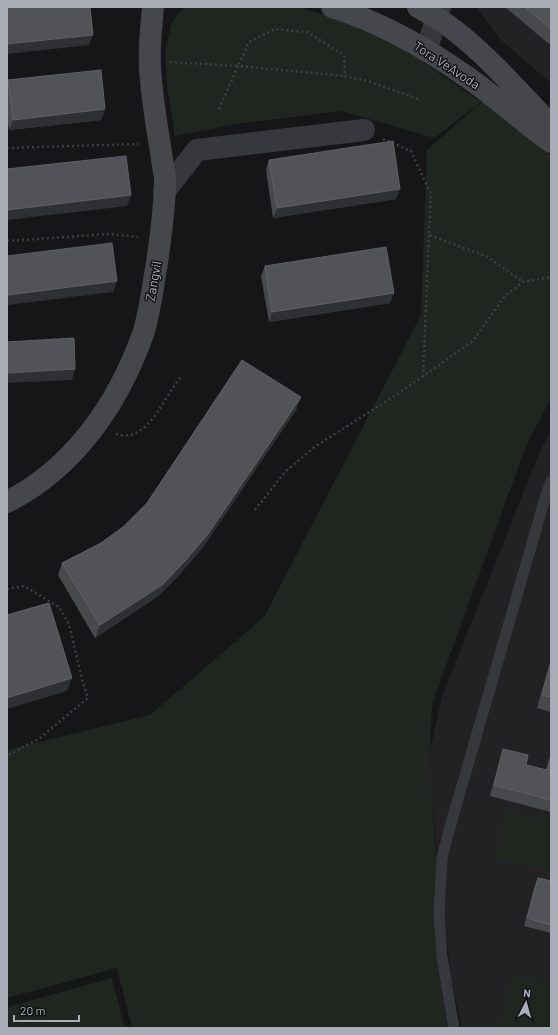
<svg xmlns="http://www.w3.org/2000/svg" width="558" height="1035" font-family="Barlow,sans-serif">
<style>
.built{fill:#222225}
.green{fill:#1e261f}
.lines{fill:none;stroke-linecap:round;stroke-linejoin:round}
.path{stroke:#3d3f44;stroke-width:2.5;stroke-dasharray:2 3;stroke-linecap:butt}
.lane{stroke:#37383d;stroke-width:11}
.street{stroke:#37383d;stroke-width:22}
.secondary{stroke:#45474d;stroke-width:22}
.wall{fill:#47494d}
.shaded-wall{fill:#2f3033}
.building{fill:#525359;stroke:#5f6168}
.labels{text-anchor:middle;stroke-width:3;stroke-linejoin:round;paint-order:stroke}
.street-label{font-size:13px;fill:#a8adb8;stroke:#111113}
</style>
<rect width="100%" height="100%" fill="#161618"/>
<path class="built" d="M 476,7 L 551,7 L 551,83 L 502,41 Z
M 551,430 L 551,1028 L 462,1028 L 451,979 L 429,774 L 430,750 L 442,696 L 539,453 Z"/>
<path class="green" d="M 184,7 L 297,7 L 335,18 L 400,46 L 481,102 L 434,138 L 342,111 L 237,124 L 175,136 L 167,86 L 165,51 L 172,22 Z
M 485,99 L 551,156 L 551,398 L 526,446 L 432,704 L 429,769 L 449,998 L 459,1028 L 132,1028 L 117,968 L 7,998 L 7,750 L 150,715 L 264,617 L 421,315 L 427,150 Z
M 506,810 L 551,821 L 551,873 L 494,858 Z
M 513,975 L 551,985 L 551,1028 L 499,1028 Z
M 112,978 L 125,1028 L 7,1028 L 7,1007 Z"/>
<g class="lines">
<path class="path" d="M 170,62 L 238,66 L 249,42 L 275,29 L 307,32 L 344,55 L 345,76 L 368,81 L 418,99
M 219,109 L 238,66 L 345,76
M 383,139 L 411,151 L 431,194 L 429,235 L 488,257 L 523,282
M 7,148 L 138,144
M 7,241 L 109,234 L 138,237
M 423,377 L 429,235
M 116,434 C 120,435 127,436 131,435 C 154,428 166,394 181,377
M 255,510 L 285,472 L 313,448 L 399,393 L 473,341 L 505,296 L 523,282 L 551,277
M 7,589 L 24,586 L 59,607 L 69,624 L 83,683 L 88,698 L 40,738 L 7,756"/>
<path class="lane" d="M 454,1028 L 442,957 L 439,913 L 442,858 L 450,827 L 546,495 L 551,481"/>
<path class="street" d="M 426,51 L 440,7
M 164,192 L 197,150 L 364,130"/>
<path class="secondary" d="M 332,7 C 380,22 426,48 467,77 C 496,97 522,121 551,142
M 418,7 C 430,14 443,21 454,30 C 489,57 520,93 551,125
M 7,502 C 74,468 118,404 143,334 C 150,313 153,285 157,263 C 161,235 165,207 165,179 C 164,170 162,161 161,152 C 157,128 153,104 151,80 C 148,56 151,31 153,7"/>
</g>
<path class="wall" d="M 505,7 L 551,7 L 551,42 L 549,44 Z
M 8,80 L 105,109 L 101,120 L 9,130 L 7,113 L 7,84 Z
M 269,160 L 396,199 L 273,218 L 266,170 Z
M 265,266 L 390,303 L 269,322 L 261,276 Z
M 301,397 L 296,410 L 203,547 L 180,574 L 157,597 L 95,638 L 58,575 L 62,563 L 101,543 Z
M 551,659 L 551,712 L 537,708 Z
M 503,749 L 526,765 L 546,770 L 551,754 L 551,812 L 490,796 L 500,759 Z
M 538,878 L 551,881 L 551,933 L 524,926 L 535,885 Z"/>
<path class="shaded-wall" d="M 93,35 L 89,45 L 7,54 L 7,44 Z
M 105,109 L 101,120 L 9,130 L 13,120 Z
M 400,189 L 396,199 L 273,218 L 277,208 Z
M 131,195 L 127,206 L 7,220 L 7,210 Z
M 117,281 L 113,292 L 7,305 L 7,297 L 8,295 Z
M 394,293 L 390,303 L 269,322 L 272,312 Z
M 75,369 L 72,380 L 7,383 L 7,373 Z
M 301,397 L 296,410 L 203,547 L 180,574 L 157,597 L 95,638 L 100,625 Z
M 72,678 L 67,691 L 7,709 L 7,698 Z"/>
<path class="building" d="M 7,7 L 90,7 L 93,35 L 7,44 Z
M 525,7 L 551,7 L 551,29 Z
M 101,70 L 105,109 L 13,120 L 8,80 Z
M 393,141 L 400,189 L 277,208 L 269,160 Z
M 126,156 L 131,195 L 7,210 L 7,169 Z
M 112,243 L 117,281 L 8,295 L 7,287 L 7,256 Z
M 386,247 L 394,293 L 272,312 L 265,266 Z
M 74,338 L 75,369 L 7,373 L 7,342 Z
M 242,360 L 301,397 L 208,534 L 185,561 L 162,585 L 100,625 L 62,563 L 101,543 L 123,527 L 147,503 Z
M 49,603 L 72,678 L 7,698 L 7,615 Z
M 551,662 L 551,697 L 542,695 Z
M 503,749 L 528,755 L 526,765 L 547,770 L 551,756 L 551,800 L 494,785 Z
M 538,878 L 551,881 L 551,925 L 527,918 Z"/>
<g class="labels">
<g class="street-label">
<text transform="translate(447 65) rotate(33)" y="5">Tora VeAvoda</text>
<text transform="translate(153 281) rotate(-80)" y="5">Zangvil</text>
</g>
</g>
<rect width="558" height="1035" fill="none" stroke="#a8adb8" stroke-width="16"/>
<g transform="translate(526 1003) rotate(6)" stroke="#111113" stroke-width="3" paint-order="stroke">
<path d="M0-3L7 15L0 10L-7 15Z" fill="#a8adb8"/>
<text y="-6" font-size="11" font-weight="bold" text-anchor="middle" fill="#a8adb8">N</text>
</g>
<path d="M14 1015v6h65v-6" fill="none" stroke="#a8adb8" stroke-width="2"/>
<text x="20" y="1015" font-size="12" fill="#a8adb8" stroke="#111113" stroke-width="3" paint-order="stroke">20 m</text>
</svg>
